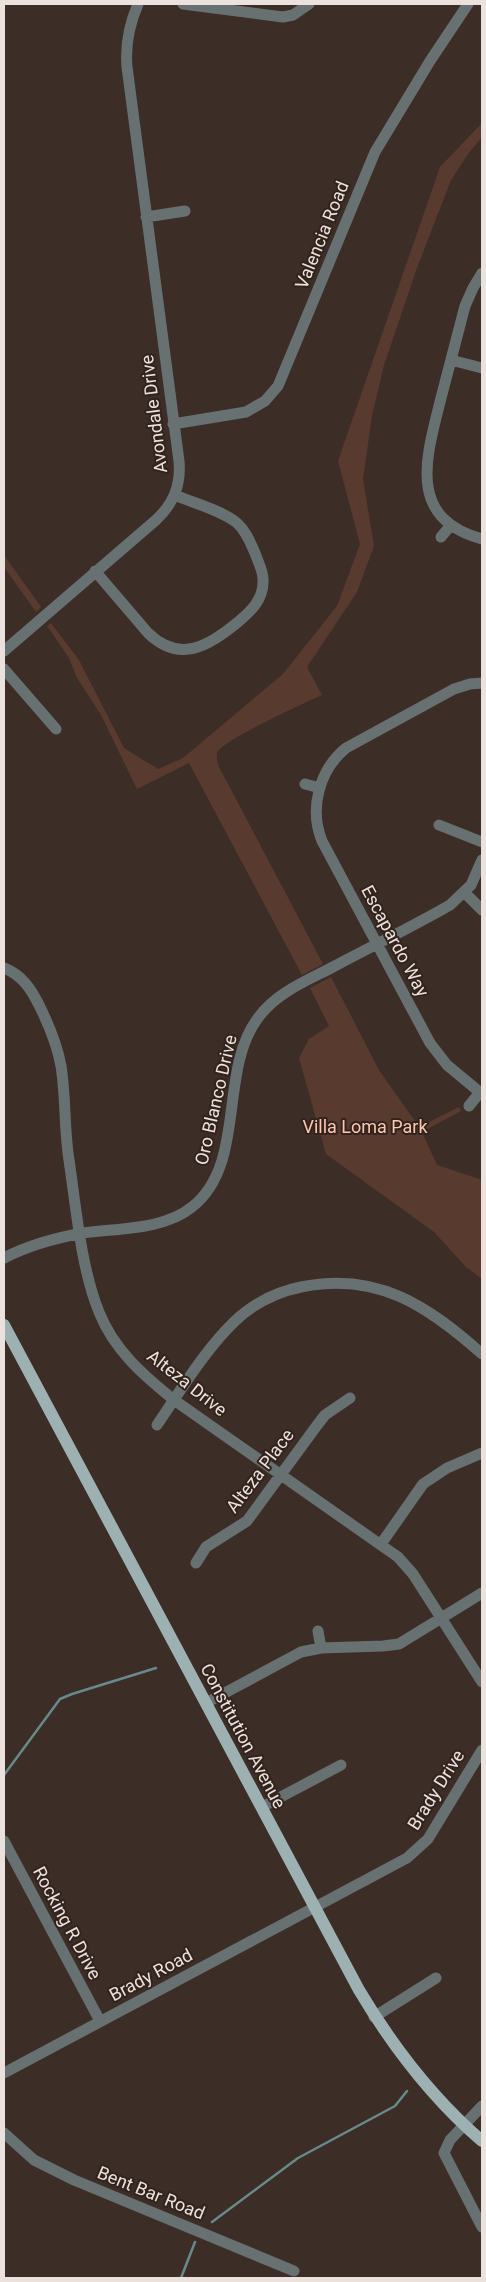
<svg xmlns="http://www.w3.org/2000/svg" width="486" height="2282" font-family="Roboto,sans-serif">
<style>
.green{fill:#583b2e}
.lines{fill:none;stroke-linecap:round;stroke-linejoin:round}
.stream{stroke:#678a8c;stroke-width:2.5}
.minor{stroke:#687172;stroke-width:11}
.major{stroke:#9eb1b2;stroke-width:12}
.labels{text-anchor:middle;stroke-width:4;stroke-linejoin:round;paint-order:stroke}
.street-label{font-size:18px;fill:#ebe1dd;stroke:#32231d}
.park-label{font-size:18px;fill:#fdc7b0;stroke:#32231d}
</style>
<rect width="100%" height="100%" fill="#3c2d27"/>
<path class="green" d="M 482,123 L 482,137 L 468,154 L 451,180 L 417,268 L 384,365 L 372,416 L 363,479 L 374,546 L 357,592 L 307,667 L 322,695 C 305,703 220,741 217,753 C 215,763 223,774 227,782 L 323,964 L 302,975 L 189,763 L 137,789 L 101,715 L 77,678 L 69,658 L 47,626 L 51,623 L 79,660 L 124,748 L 158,769 L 183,758 L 283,674 L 337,606 L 360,544 L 338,461 L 440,167 Z
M 4,555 L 41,607 L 36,612 L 4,567 Z
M 331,977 L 379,1070 L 419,1127 L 459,1107 L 461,1111 L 422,1132 L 437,1165 L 482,1180 L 482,1279 L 466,1267 L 434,1232 L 326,1154 L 299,1058 L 309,1039 L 329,1026 L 310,988 Z"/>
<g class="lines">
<path class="stream" d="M 4,1775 L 60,1699 L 72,1694 L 156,1668
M 212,2222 L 298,2158 L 395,2106 L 407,2091
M 181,2278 L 195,2242"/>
<path class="minor" d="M 183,4 L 283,17 L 293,15 L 309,4
M 146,217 L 185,211
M 482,273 L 473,288 L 465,306 C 457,337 449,367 441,398 C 427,455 405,518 482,539
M 451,360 L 482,368
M 173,424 L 246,412 L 265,401 L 278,386 L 375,152 L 430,61 L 468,4
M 441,537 L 451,525
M 95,571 L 148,633 C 180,664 209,646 238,622 C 251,611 263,600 263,582 C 264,572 258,562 255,553 C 250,542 246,531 237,523 C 223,511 193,503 175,495
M 4,651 L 156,520 C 174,503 181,485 179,461 L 127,67 C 125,44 129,25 138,4
M 4,669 L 56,729
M 482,683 L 470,684 L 454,689 L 346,748 C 319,770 309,809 322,841 L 430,1043 L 447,1065 L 482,1094
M 305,784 L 320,788
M 439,825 L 482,842
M 465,893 L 482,910
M 4,968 C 22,975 31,989 39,1005 C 49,1025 57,1044 61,1066 C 66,1097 64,1129 69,1160 C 76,1207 81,1268 99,1312 C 114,1350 143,1375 174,1400 L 398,1557 L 413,1574 L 482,1682
M 469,1106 L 480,1092
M 4,1258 C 29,1245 55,1238 83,1233 C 118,1228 164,1230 192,1207 C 247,1164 218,1071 258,1018 C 276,993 306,981 333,967 C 372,946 412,927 450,905 L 471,885 L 482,860
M 157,1425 C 181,1390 204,1351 235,1321 C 253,1304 276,1292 301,1287 C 377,1271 428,1306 482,1354
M 381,1544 L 423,1484 L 447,1468 L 482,1453
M 196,1563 L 206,1547 L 247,1521 L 318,1424 L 325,1415 L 350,1398
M 318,1631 L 321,1648
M 206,1703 L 301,1652 L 321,1648 L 383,1646 L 399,1644 L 482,1593
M 262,1807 L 341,1765
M 4,1841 L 100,2021
M 374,2017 L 436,1978
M 4,2073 L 407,1858 L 428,1839 L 482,1750
M 482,2106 L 450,2140 L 444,2153 L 482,2227
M 4,2133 L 34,2160 L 74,2180 L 294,2271"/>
<path class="major" d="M 4,1325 L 359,1990 C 393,2047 432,2098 482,2141"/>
</g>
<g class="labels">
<g class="street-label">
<text transform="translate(322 235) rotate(-68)" y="6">Valencia Road</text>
<text transform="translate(154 414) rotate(-97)" y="6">Avondale Drive</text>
<text transform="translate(395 941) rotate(62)" y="6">Escapardo Way</text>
<text transform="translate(216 1100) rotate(-77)" y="6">Oro Blanco Drive</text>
<text transform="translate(187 1383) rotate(38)" y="6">Alteza Drive</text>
<text transform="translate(260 1471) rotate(-53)" y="6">Alteza Place</text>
<text transform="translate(243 1736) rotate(62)" y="6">Constitution Avenue</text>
<text transform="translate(436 1790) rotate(-58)" y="6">Brady Drive</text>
<text transform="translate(67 1923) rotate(62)" y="6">Rocking R Drive</text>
<text transform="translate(151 1975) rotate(-28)" y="6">Brady Road</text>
<text transform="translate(151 2193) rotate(22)" y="6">Bent Bar Road</text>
</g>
<g class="park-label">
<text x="365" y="1133">Villa Loma Park</text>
</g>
</g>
<rect width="486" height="2282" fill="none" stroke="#ebe1dd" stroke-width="10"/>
</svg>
